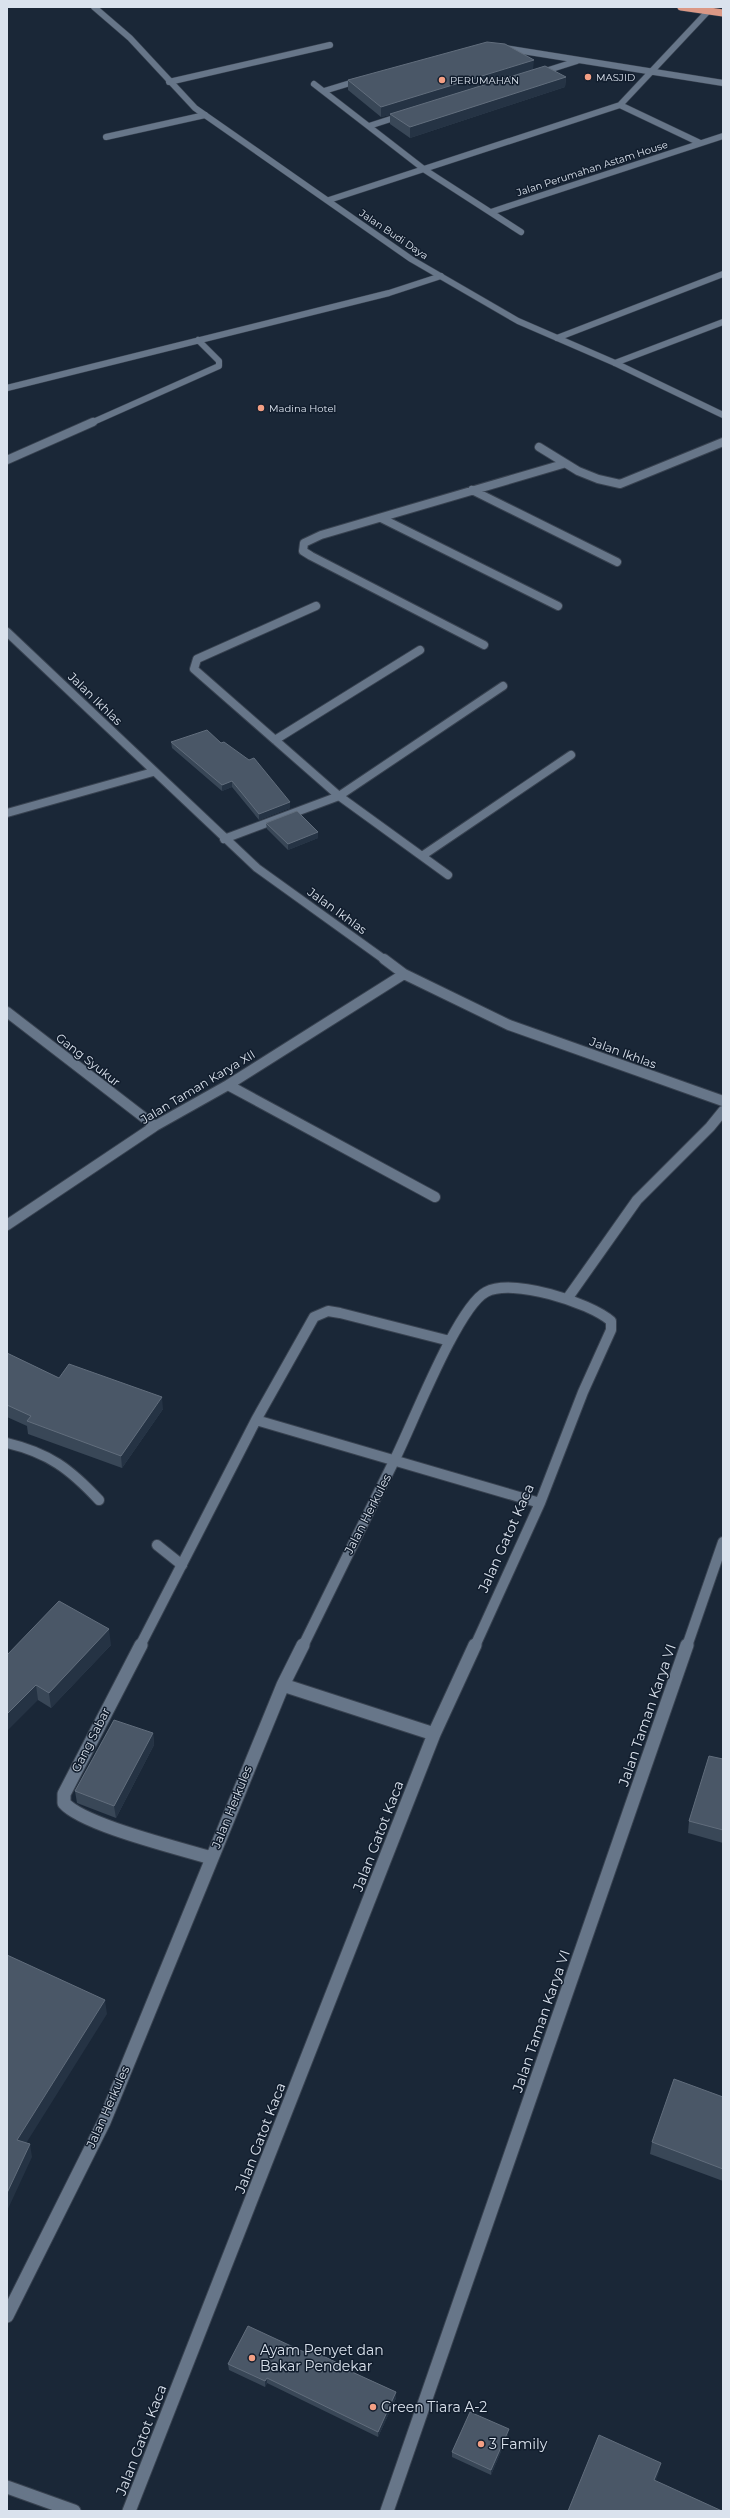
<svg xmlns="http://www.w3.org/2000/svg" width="730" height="2518" font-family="Montserrat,sans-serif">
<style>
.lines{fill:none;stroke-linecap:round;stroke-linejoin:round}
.service-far1-casing{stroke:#384250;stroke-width:7}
.service-casing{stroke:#384250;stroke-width:12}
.minor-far3-casing{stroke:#384250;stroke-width:7}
.minor-far2-casing{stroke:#384250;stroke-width:10}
.minor-far1-casing{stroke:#384250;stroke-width:12}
.minor-casing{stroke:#384250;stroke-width:15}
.tertiary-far1-casing{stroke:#384250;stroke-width:7}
.tertiary-casing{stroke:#384250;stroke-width:15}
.trunk-casing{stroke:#384250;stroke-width:8}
.service-far1{stroke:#677689;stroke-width:6}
.service{stroke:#677689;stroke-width:10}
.minor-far3{stroke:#677689;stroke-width:6}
.minor-far2{stroke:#677689;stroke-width:8}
.minor-far1{stroke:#677689;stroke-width:10}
.minor{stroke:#677689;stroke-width:13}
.tertiary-far1{stroke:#677689;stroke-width:6}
.tertiary{stroke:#677689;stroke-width:13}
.trunk{stroke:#db9885;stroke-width:7}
.wall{fill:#394757}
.shaded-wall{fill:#253344}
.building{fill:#4a5767;stroke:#616d7c}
.poi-dot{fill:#f39f84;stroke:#111d2d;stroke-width:1.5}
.labels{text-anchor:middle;stroke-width:3;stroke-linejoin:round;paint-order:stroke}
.far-poi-label{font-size:10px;fill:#dae2ed;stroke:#111d2d;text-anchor:start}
.far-street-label{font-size:10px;fill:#dae2ed;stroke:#111d2d}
.street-label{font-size:12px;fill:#dae2ed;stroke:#111d2d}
.near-street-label{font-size:14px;fill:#dae2ed;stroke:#111d2d}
.near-poi-label{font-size:14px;fill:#dae2ed;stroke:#111d2d;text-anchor:start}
</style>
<rect width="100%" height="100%" fill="#1a2737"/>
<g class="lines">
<defs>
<path id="service-far1" d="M 169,82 L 330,45
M 106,137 L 205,115"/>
<path id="service" d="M 157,1545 L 182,1565"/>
<path id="minor-far3" d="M 504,48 L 723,83
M 539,73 L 577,61
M 314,84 L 425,170 L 521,232
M 324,91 L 360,80
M 620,105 L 700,143
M 369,126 L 403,115
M 329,200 L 620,105 L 712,7
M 491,212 L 723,136
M 557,338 L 723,274
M 615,363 L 723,322
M 7,388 L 389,293 L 441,276
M 91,423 L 219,366 L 219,361 L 198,340"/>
<path id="minor-far2" d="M 539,447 L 578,471 L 598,479 L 620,484 L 723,442
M 7,460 L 93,422
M 472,490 L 617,562
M 381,518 L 558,606
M 316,606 L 197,659 L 194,669 L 339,796 L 448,875
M 7,632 L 257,868 L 385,960
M 484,645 L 311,556 L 303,551 L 304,543 L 321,535 L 563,464
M 275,740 L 420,650
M 7,813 L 153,772
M 224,839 L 339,796 L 503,686
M 422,856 L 571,755"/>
<path id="minor-far1" d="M 384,959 L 404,974 L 509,1025 L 723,1101
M 7,1012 L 155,1126
M 228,1085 L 435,1197
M 7,1225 L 155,1126 L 228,1085 L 404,974
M 567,1299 L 637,1200 L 710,1127 L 723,1111
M 256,1420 L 540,1503
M 7,1443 C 49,1453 70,1469 99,1500
M 140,1646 L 256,1420 L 314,1317 L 328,1311 L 340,1313 L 450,1341
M 303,1646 C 333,1584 364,1523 394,1461 C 411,1428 457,1307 486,1292 C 512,1278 589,1302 611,1321 L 611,1330 L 583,1392 L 540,1503 L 475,1646
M 687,1646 L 723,1542"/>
<path id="minor" d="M 141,1645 L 64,1794 L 64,1803 C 83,1825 179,1848 211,1858
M 283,1685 L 434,1734
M 7,2316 L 104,2122 L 283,1685 L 303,1645
M 129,2511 L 434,1734 L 475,1645
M 387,2511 L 687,1645"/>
<path id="tertiary-far1" d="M 94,7 L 130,38 L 195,108 L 411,259 L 518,321 L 615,363 L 723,415"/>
<path id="tertiary" d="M 7,2487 L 74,2511"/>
<path id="trunk" d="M 681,7 L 723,13"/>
</defs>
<use href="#service-far1" class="service-far1-casing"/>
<use href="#service" class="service-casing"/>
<use href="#minor-far3" class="minor-far3-casing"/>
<use href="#minor-far2" class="minor-far2-casing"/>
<use href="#minor-far1" class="minor-far1-casing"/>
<use href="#minor" class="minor-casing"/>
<use href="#tertiary-far1" class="tertiary-far1-casing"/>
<use href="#tertiary" class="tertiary-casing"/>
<use href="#trunk" class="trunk-casing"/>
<use href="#service-far1" class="service-far1"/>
<use href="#service" class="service"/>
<use href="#minor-far3" class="minor-far3"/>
<use href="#minor-far2" class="minor-far2"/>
<use href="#minor-far1" class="minor-far1"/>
<use href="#minor" class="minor"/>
<use href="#tertiary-far1" class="tertiary-far1"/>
<use href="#tertiary" class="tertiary"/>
<use href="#trunk" class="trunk"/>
</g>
<path class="wall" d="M 533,69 L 566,77 L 565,87 L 410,138 L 390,124 L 390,115 L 381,117 L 348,90 L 348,80 Z
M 171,742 L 221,743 L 290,808 L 259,820 L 232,787 L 222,791 L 172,748 Z
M 266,823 L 318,838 L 288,850 L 267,829 Z
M 7,1353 L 59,1378 L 163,1409 L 122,1468 L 28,1434 L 27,1426 L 7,1417 Z
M 111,1645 L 51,1708 L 38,1700 L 7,1655 Z
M 153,1733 L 154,1745 L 116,1818 L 77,1803 L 75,1791 Z
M 723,1759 L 723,1843 L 688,1833 L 689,1821 Z
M 723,2097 L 723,2181 L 650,2154 L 652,2142 Z
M 304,2352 L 342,2367 L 396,2392 L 396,2398 L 378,2437 L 267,2383 L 265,2387 L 229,2370 L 228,2364 Z
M 508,2435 L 491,2475 L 452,2457 L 452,2452 Z"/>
<path class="shaded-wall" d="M 534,60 L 533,70 L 390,114 L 390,115 L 381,117 L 381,107 Z
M 566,77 L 565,87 L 410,138 L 410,127 Z
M 232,781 L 232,787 L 222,791 L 222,785 Z
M 290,802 L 290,808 L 259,820 L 259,814 Z
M 318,832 L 318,838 L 288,850 L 288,844 Z
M 162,1397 L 163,1409 L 122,1468 L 121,1456 Z
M 109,1629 L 111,1645 L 51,1708 L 49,1693 Z
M 36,1685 L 38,1700 L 7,1731 L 7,1714 Z
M 153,1733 L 154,1745 L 116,1818 L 114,1806 Z
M 105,2000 L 107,2014 L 20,2153 L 17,2140 Z
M 30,2144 L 32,2157 L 7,2211 L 7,2193 Z
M 267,2378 L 267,2383 L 265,2387 L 265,2381 Z
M 396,2392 L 396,2398 L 378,2437 L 378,2432 Z
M 509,2429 L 508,2435 L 491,2475 L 491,2470 Z
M 661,2463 L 659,2472 L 653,2489 L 654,2480 Z"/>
<path class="building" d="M 487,42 L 505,44 L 534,60 L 381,107 L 348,80 Z
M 545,66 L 566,77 L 410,127 L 390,114 Z
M 207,730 L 221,743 L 224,742 L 249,760 L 254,758 L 290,802 L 259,814 L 232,781 L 222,785 L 171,742 Z
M 297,811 L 318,832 L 288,844 L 266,823 Z
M 7,1353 L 59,1378 L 69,1364 L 162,1397 L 121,1456 L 27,1421 L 31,1416 L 7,1405 Z
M 59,1601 L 109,1629 L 49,1693 L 36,1685 L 7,1714 L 7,1655 Z
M 114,1720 L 153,1733 L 114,1806 L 75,1791 Z
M 709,1756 L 723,1759 L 723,1830 L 689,1821 Z
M 7,1955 L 105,2000 L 17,2140 L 30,2144 L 7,2193 Z
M 674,2079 L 723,2097 L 723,2169 L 652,2142 Z
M 248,2326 L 304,2352 L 306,2348 L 342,2365 L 341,2367 L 396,2392 L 378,2432 L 267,2378 L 265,2381 L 228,2364 Z
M 470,2412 L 509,2429 L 491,2470 L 452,2452 Z
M 599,2435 L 661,2463 L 654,2480 L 722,2511 L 568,2511 Z"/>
<g class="poi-dot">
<circle cx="588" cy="77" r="4"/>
<circle cx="442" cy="80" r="4"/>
<circle cx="261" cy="408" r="4"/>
<circle cx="252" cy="2358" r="4"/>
<circle cx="373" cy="2407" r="4"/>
<circle cx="481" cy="2444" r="4"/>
</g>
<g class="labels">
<g class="far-poi-label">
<text x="596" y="81">MASJID</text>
<text x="450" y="84">PERUMAHAN</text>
<text x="269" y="412">Madina Hotel</text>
</g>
<g class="far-street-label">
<text transform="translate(592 168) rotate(-18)" y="4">Jalan Perumahan Astam House</text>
<text transform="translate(394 234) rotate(34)" y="4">Jalan Budi Daya</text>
</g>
<g class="street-label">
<text transform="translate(95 699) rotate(44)" y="4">Jalan Ikhlas</text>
<text transform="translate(337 911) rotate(36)" y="4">Jalan Ikhlas</text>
<text transform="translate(623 1053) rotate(20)" y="4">Jalan Ikhlas</text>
<text transform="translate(88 1060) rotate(38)" y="4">Gang Syukur</text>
<text transform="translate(198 1087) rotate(-31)" y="4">Jalan Taman Karya XII</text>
<text transform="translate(368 1514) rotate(-63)" y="4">Jalan Herkules</text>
<text transform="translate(91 1740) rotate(-63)" y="4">Gang Sabar</text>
<text transform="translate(232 1807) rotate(-68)" y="4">Jalan Herkules</text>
<text transform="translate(108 2107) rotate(-66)" y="4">Jalan Herkules</text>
</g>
<g class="near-street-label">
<text transform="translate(506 1538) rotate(-66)" y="5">Jalan Gatot Kaca</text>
<text transform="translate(647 1715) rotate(-71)" y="5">Jalan Taman Karya VI</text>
<text transform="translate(378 1836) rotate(-69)" y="5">Jalan Gatot Kaca</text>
<text transform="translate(541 2021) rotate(-71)" y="5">Jalan Taman Karya VI</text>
<text transform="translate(260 2138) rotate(-69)" y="5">Jalan Gatot Kaca</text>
<text transform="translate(141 2440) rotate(-69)" y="5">Jalan Gatot Kaca</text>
</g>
<g class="near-poi-label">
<text x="260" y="2355">Ayam Penyet dan<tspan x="260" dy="16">Bakar Pendekar</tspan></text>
<text x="381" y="2412">Green Tiara A-2</text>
<text x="489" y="2449">3 Family</text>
</g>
</g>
<rect width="730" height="2518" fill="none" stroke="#dae2ed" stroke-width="16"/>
</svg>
